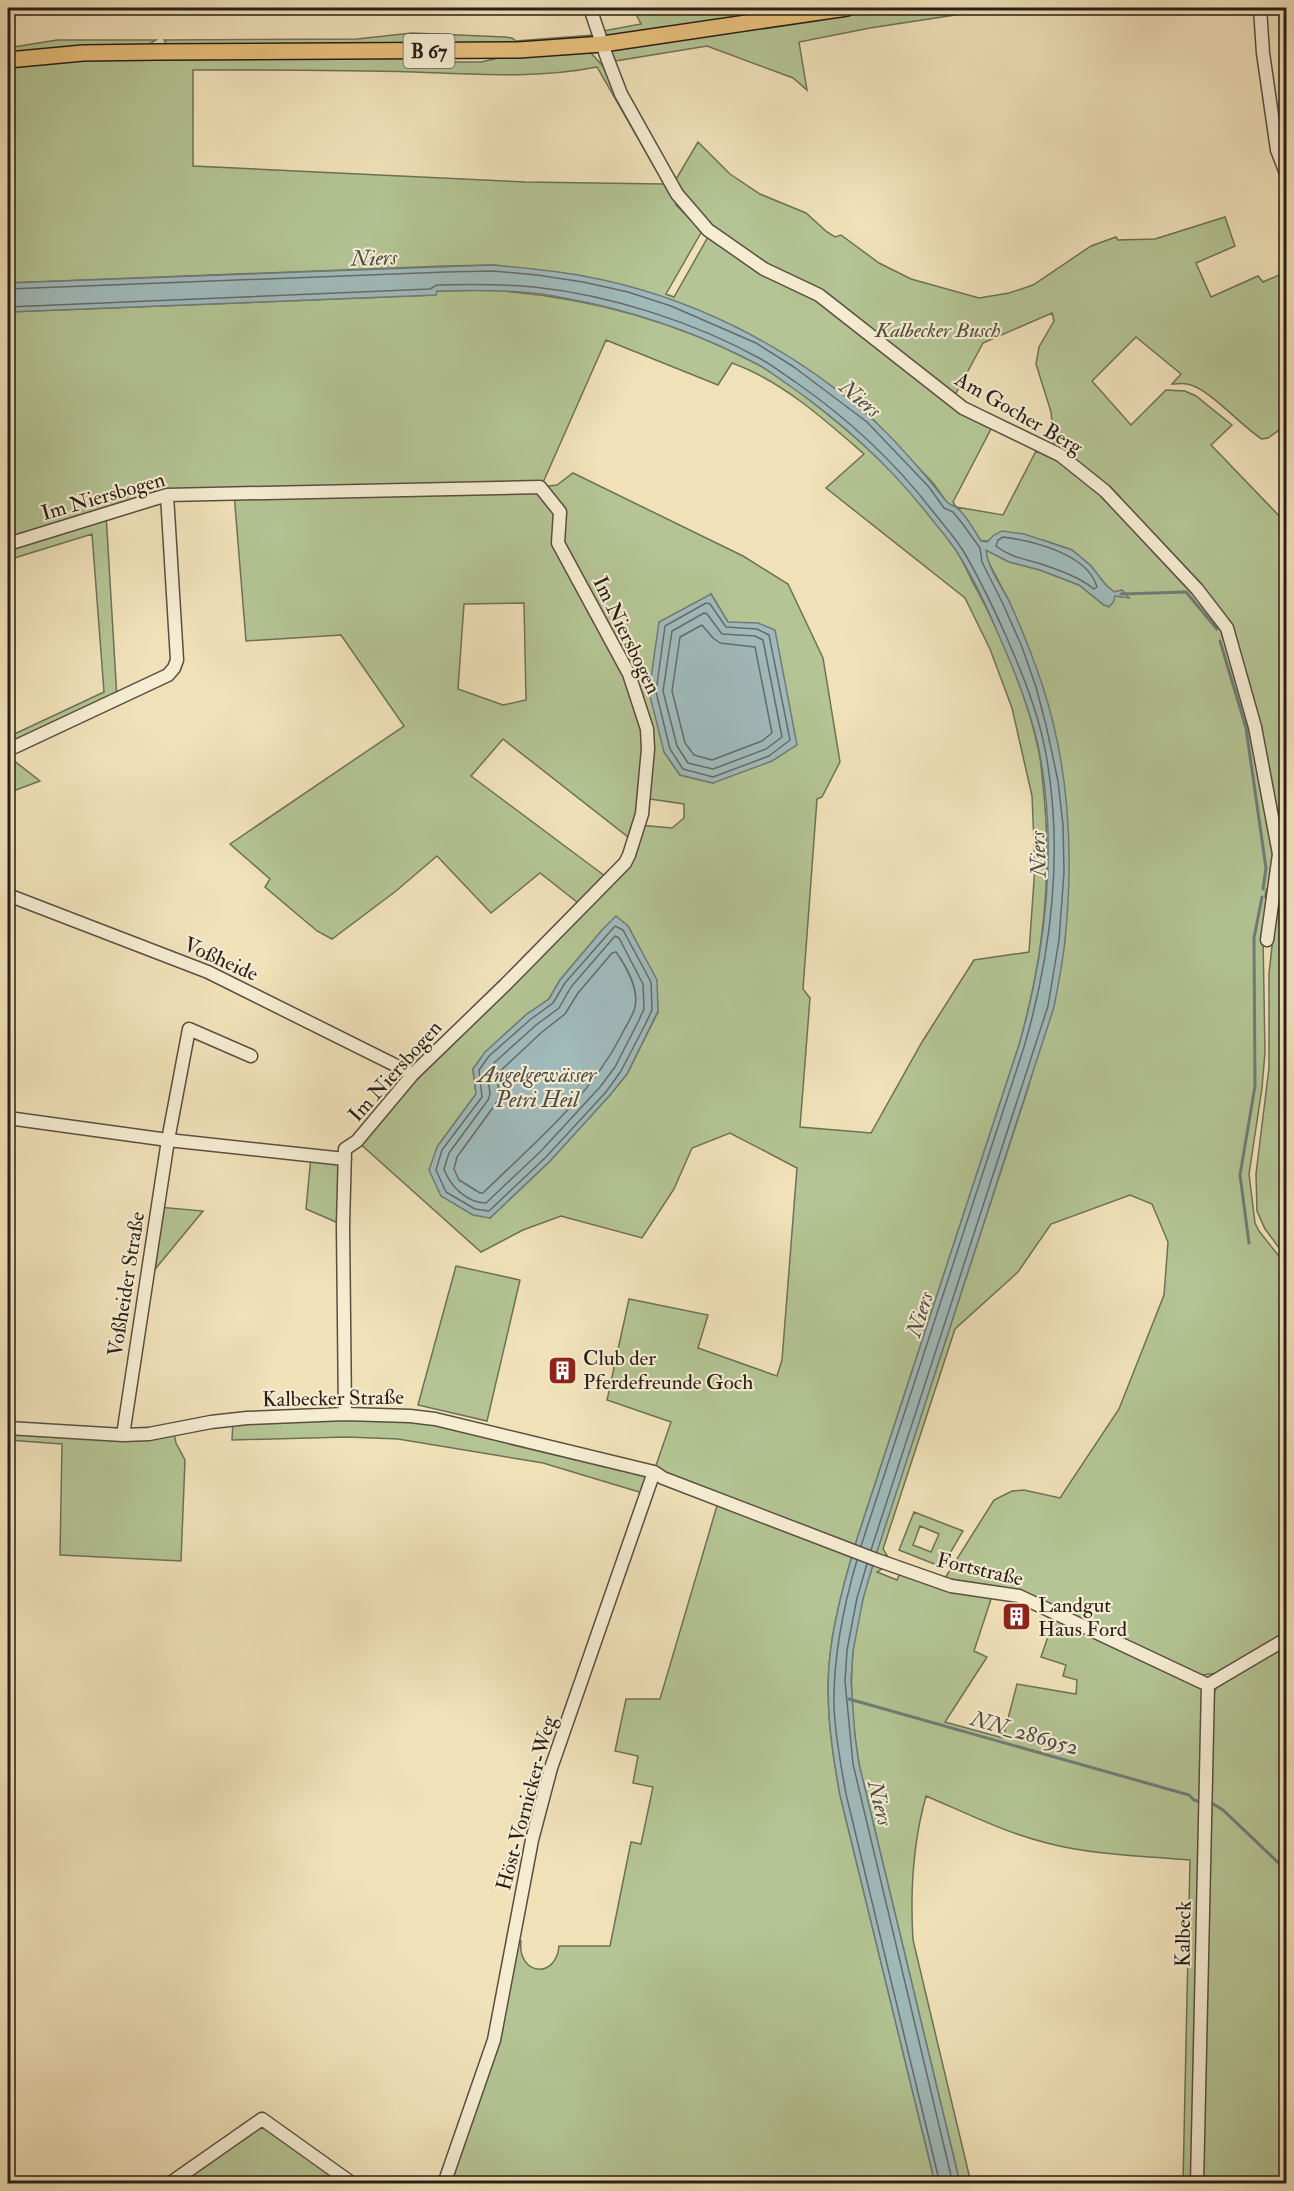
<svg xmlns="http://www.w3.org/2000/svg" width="1294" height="2191" font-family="'IM FELL Double Pica',serif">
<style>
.green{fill:#b4c494;stroke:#6e7156;stroke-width:1.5;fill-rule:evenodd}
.water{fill:#a0babb;stroke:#707c79;stroke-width:1.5}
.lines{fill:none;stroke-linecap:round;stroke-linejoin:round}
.shore{stroke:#646c69;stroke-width:1.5}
.stream{stroke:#707c79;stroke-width:3}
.minor-casing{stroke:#5a4f40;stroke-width:15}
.major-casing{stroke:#281e17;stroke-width:18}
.minor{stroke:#f5ecd2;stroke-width:12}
.major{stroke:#e8c07c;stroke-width:15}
.labels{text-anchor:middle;stroke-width:4.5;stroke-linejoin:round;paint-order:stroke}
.shield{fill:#f5ecd2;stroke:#665c4f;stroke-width:1.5}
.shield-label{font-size:20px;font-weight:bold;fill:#281e17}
.park-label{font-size:21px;font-style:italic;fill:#52503c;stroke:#f5ecd2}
.street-label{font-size:21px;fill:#281e17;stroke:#f5ecd2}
.poi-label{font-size:21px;fill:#281e17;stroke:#f5ecd2;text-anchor:start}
.water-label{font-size:22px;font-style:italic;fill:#4c4d48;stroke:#f5ecd2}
</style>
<rect width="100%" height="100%" fill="#f0e1b9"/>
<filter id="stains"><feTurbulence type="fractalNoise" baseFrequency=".00333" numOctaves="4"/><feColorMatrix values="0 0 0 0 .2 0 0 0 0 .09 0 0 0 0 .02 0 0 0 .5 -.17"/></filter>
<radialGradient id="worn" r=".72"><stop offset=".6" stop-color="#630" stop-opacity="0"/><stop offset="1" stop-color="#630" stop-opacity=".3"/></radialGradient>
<path class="green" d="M 633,8 L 807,8 L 609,37 L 605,35 L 603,31 L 641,24 Z
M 895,8 L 1001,8 L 870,28 L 799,42 L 807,90 L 793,78 L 707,46 L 609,62 L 611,49 Z
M 412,33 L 505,37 L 512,38 L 516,41 L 594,35 L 588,39 L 460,46 L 409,42 L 380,46 L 168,46 L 164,40 L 357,39 Z
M 57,40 L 156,40 L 146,46 L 8,55 L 8,48 Z
M 589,51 L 602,65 L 675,195 L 676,205 L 702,231 L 666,294 L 674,297 L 708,237 L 817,300 L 923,384 L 954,406 L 992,427 L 953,502 L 956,507 L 1003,515 L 1036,451 L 1060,462 L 1106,496 L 1191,587 L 1220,627 L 1223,639 L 1228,641 L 1253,727 L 1269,821 L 1274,869 L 1273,884 L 1266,890 L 1265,897 L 1270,904 L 1263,937 L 1265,1052 L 1262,1088 L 1249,1174 L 1255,1223 L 1259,1231 L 1286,1265 L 1286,1634 L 1219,1673 L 1202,1675 L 1011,1589 L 945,1578 L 994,1500 L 1012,1491 L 1024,1490 L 1060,1498 L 1119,1409 L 1164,1295 L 1168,1242 L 1152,1204 L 1130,1195 L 1051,1224 L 1018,1272 L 955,1329 L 883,1549 L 888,1557 L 876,1554 L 1029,1085 L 1065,941 L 1027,645 L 1009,601 L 987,559 L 986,550 L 1009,562 L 1040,570 L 1079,585 L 1104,605 L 1114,596 L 1128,597 L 1122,590 L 1114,592 L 1105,584 L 1091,566 L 1072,550 L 1043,540 L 981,541 L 957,507 L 948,504 L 933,483 L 871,417 L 584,276 L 493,265 L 445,266 L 8,283 L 8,67 L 58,61 L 209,58 L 426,58 L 449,62 L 481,62 L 503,57 ZM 597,67 L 664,184 L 525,182 L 193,166 L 193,70 C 267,70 340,70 414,72 C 475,74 537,79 597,67 Z
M 698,142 L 730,174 L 760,194 L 806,213 L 827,232 L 835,237 L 841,235 L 879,263 L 911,279 L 979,298 L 1009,293 L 1033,285 L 1091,246 L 1116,237 L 1118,240 L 1155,239 L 1225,217 L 1235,246 L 1196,263 L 1211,297 L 1258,276 L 1263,282 L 1286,272 L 1286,425 L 1268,438 L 1262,439 C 1242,427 1208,387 1187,384 C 1182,383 1177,384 1172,384 L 1181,374 L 1136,337 L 1092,381 L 1131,425 L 1166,390 L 1185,391 L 1196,396 L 1232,425 L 1211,445 L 1286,523 L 1286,1257 L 1265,1229 L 1257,1211 L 1256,1174 L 1269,1068 L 1269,974 L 1282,853 L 1258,726 L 1233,625 L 1197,582 L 1055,448 L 1051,412 L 1036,364 L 1039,347 L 1054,321 L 1052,313 L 983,343 L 955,395 L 822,291 L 768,264 L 715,229 L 686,198 L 675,181 Z
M 490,290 C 583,296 674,320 757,364 C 782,377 805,396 827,414 C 876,453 920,498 956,550 C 964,562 969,576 976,588 C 1003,639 1026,692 1038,748 C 1041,760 1042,773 1043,785 C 1053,873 1043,961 1019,1045 L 857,1539 C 846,1575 836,1610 831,1647 C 824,1697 831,1746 840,1795 L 935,2183 L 444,2183 L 494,2040 L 512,1940 L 521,1941 C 517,1975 556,1980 559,1946 L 610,1946 L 631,1842 L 641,1844 L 653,1787 L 633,1783 L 638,1756 L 615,1751 L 626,1699 L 660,1699 L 719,1499 L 654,1472 L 646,1494 L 543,1463 L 398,1439 L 347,1437 L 232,1440 L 233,1420 L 410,1416 L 654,1471 L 671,1422 L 607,1400 L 629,1299 L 708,1315 L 698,1348 L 777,1376 L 782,1360 L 797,1168 L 730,1133 L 692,1148 L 674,1189 L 642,1238 L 561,1216 L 523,1230 L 481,1252 L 357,1141 L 582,906 L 540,873 L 491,913 L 437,856 L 396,891 L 332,939 L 317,931 L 265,887 L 270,879 L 230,844 L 404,726 L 341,635 L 246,641 L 234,493 L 167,495 L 106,514 L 117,699 L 8,750 L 8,737 L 104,692 L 92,534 L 8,560 L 8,312 L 435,295 L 436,291 ZM 606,340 L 718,385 L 732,363 C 782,381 824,419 864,454 L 826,488 L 965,598 L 990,649 L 1012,708 L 1032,796 L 1035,866 L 1029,952 L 974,960 L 922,1042 L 871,1133 L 800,1127 L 810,998 L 803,989 L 817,799 L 822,797 L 840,762 L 823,658 L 788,584 L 743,556 L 573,473 L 557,485 L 541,487 ZM 711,594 L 728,622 L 713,783 L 680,775 L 664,752 ZM 524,603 L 526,700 L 503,705 L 458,689 L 464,604 ZM 503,739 L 633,841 L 609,879 L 471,776 ZM 643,798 L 684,804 L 684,818 L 672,828 L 639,825 ZM 616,917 L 628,926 L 656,980 L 658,1012 L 627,1074 L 610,1095 L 550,1161 L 490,1218 L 437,1147 L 476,1094 L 473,1069 L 485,1053 L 527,1014 L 549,999 L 560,980 L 603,929 Z
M 8,756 L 40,781 L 8,793 Z
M 311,1156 L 345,1159 L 343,1225 L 306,1209 Z
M 158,1207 L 203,1211 L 147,1279 Z
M 456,1266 L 520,1280 L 487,1421 L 418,1405 Z
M 8,1428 L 173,1430 L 176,1443 L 185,1460 L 181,1561 L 60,1555 L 62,1444 L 8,1440 Z
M 914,1512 L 963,1531 L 942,1567 L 899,1550 ZM 920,1526 L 939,1534 L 931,1552 L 913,1545 Z
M 874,1561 L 885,1567 L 877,1572 L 897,1580 L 900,1573 L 992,1596 L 974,1651 L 987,1657 L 945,1722 L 1003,1738 L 1017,1684 L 1076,1694 L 1077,1680 L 1063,1676 L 1066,1665 L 1041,1657 L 1054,1619 L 1202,1688 L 1191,2183 L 1183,2183 L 1190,1860 C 1144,1856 1092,1855 1047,1843 C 1006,1833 966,1813 926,1796 C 913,1843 910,1892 913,1940 L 971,2183 L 960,2183 L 859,1764 C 853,1727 849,1689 853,1652 C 855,1621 865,1591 874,1561 Z
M 1286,1644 L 1286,2183 L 1200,2184 L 1212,1696 L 1217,1687 Z
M 262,2119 L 353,2184 L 169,2184 Z"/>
<path class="water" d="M 493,265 C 523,268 553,270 583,276 C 689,295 789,346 870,417 C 898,442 922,471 946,501 C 949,505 953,505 957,508 C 967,516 974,530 981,541 L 987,542 L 994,535 L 1002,531 L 1024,534 L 1072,550 L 1091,566 L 1105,584 L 1114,592 L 1122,590 L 1129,598 L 1115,596 L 1114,601 L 1109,607 L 1104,605 L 1079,585 L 1040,570 L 1009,562 L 986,550 C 988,568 1000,584 1008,599 C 1021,626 1032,655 1042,684 C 1069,766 1074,854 1065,940 C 1063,962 1058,985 1054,1007 L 874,1561 L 863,1599 L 853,1651 L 851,1680 L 855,1737 L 859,1764 L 960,2183 L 935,2183 L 840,1795 C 831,1746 824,1697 831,1647 C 836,1610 846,1575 857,1539 L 1019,1045 C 1046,951 1058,847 1039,750 C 1031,711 1016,674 1000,638 C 988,609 974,579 957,552 C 948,538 936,525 926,512 C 887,463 842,422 790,386 C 779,379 769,370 757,364 C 706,337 650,317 594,304 C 574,300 553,295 533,293 C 501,290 469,290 437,291 L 436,295 L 8,312 L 8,283 Z
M 711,594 L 728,622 L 758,623 L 775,630 L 797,745 L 772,761 L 713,783 L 680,775 L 664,752 L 649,692 L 659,622 Z
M 616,916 L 628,926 L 657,980 L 658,1011 L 627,1074 L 610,1095 L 550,1161 L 490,1218 L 473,1215 L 441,1196 L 429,1170 L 437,1147 L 476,1094 L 473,1069 L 485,1052 L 527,1014 L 549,999 L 560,980 L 603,929 Z"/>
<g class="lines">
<path class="shore" d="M 8,289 L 445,272 L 493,271 L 537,275 L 583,282 L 628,292 L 671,306 L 756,343 L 794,367 L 867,422 L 929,487 L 944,508 L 953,512 L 962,523 L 980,548 L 982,562 L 1003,604 L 1022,647 L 1036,687 L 1046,725 L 1058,781 L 1063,825 L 1064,872 L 1059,940 L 1048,1006 L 871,1550
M 8,307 L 430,289 L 437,285 C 470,284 502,284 534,287 C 610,295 694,322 761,359 C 772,365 783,374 794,381 C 846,417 892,459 931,509 C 941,522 953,535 962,549 C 979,577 993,607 1006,636 C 1022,673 1037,709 1045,749 C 1064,847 1052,952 1024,1047 L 861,1546
M 1003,537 C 1033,541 1088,554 1097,587 L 1094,589 C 1079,577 1059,570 1041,564 C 1024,559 1010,557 996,546 L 998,540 Z
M 706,603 L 710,604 L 726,627 L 757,629 L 769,635 L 790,740 L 769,756 L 713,777 L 683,769 L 670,749 L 656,692 L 665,626 Z
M 704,613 L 707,614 L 722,634 L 755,636 L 763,640 L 782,737 L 766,749 L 713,769 L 688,763 L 677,746 L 663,691 L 672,631 Z
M 702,625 L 713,638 L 720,643 L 755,647 L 772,733 L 762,741 L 712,760 L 694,755 L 685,743 L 672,691 L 680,637 Z
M 615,926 L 623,930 L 651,982 L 652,1010 L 645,1025 L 621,1071 L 606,1092 L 546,1157 L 489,1211 L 475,1209 L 446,1192 L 436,1170 L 442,1150 L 482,1097 L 479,1070 L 489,1056 L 531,1019 L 553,1003 L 565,983 Z
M 615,936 L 619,938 L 643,984 L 644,1009 L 638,1022 L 615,1067 L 600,1087 L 541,1151 L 486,1203 C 467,1203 450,1186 444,1169 L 449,1153 L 488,1100 L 490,1094 L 487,1072 L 495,1062 L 536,1025 L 559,1008 L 571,987 Z
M 616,952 C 626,966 639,989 635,1007 C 633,1016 625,1027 621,1036 C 589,1098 533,1144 483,1193 L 480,1193 L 459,1180 L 454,1169 L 457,1157 L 497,1102 L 499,1094 L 497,1074 L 542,1032 L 565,1014 L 578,993 L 612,953 Z
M 857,1560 C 843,1608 833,1656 834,1706 C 835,1736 841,1765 846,1794 L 940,2184
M 867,1564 L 857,1598 L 847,1650 L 845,1681 L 853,1764 L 953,2184"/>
<path class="stream" d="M 1121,594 L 1186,592 L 1217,629
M 1220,641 L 1246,728 L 1266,868 L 1263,889
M 1249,1243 L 1240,1175 L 1255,1086 L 1254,938 L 1262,897
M 849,1699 L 1189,1795 L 1194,1800 L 1200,1802
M 1210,1802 L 1223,1810 L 1286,1870"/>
<defs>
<path id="minor" d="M 590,8 L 606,55 L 621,94 L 677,194 L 708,230 L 764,269 L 819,295 L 963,408 L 1060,455 L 1105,491 L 1197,589 L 1227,628 L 1255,727 L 1279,854 L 1267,940
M 1260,8 L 1263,53 L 1277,150 L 1286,173
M 8,544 L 167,495 L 540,487 L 560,512 L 558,543 L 629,674 L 647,729 L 648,749 L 642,814 L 629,855 L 625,863 L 505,985 L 413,1074 L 357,1141 L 345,1149 L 343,1225 L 345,1414
M 8,750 L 168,675 L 174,668 L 177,660 L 167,495
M 8,895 L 208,972 L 413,1074
M 8,1118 L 168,1140 L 345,1159
M 8,1428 L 123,1435 L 149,1434 L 211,1422 L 247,1418 L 345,1414 L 410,1416 L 435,1419 L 654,1472 L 663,1478 L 877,1560 L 951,1586 L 1019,1596 L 1208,1685
M 123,1435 L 168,1140 L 189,1029 L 251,1056
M 1208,1685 L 1286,1639
M 169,2184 L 262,2119 L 353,2184
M 444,2184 L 494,2040 L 532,1840 L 551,1768 L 654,1472
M 1197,2184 L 1208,1685"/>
<path id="major" d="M 8,60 L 83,53 L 158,52 L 519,50 L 603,44 L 847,8"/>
</defs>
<use href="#minor" class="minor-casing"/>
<use href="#major" class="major-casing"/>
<use href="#minor" class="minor"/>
<use href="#major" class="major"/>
</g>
<defs>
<symbol id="building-square" viewBox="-11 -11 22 22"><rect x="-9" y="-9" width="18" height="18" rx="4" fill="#8f2418" stroke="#f5ecd2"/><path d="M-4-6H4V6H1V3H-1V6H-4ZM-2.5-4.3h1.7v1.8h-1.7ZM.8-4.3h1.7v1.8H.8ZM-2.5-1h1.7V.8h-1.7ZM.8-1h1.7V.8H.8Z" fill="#fff"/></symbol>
</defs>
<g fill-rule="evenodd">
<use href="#building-square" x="546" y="1354" width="33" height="33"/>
<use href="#building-square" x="1000" y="1600" width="33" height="33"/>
</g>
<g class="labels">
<rect class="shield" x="403.5" y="34" width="51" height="34" rx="4.5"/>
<g class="shield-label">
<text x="429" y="58">B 67</text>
</g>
<g class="park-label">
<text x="938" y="337">Kalbecker Busch</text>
</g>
<g class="street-label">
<text transform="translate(1019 413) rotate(30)" y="7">Am Gocher Berg</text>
<text transform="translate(103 496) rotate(-16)" y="7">Im Niersbogen</text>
<text transform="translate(627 635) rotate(64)" y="7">Im Niersbogen</text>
<text transform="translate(221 959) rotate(24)" y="7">Voßheide</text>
<text transform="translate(395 1071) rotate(-48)" y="7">Im Niersbogen</text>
<text transform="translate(126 1284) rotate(-81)" y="7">Voßheider Straße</text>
<text transform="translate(333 1398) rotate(-1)" y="7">Kalbecker Straße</text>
<text transform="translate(980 1569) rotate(13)" y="7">Fortstraße</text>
<text transform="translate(526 1803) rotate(-75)" y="7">Höst-Vornicker-Weg</text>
<text transform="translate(1183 1934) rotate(-89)" y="7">Kalbeck</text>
</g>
<g class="poi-label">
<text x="583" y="1365">Club der<tspan x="583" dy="24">Pferdefreunde Goch</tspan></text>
<text x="1038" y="1612">Landgut<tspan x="1038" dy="24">Haus Ford</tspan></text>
</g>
<g class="water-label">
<text transform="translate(374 257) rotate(-2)" y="8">Niers</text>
<text transform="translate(861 398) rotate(40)" y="8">Niers</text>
<text transform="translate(1037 854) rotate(-92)" y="8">Niers</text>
<text x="537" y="1082">Angelgewässer<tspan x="537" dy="25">Petri Heil</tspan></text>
<text transform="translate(919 1314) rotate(-72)" y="8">Niers</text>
<text transform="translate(1025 1732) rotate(16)" y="8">NN_286952</text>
<text transform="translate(881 1803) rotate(76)" y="8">Niers</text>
</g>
</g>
<rect width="1294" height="2191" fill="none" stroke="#f0e1b9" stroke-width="30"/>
<rect x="9" y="9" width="1276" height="2173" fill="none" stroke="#281e17" stroke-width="3"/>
<rect x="15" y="15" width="1264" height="2161" fill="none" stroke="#281e17" stroke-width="1.5"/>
<rect width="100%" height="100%" filter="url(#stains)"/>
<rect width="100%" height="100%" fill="url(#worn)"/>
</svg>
